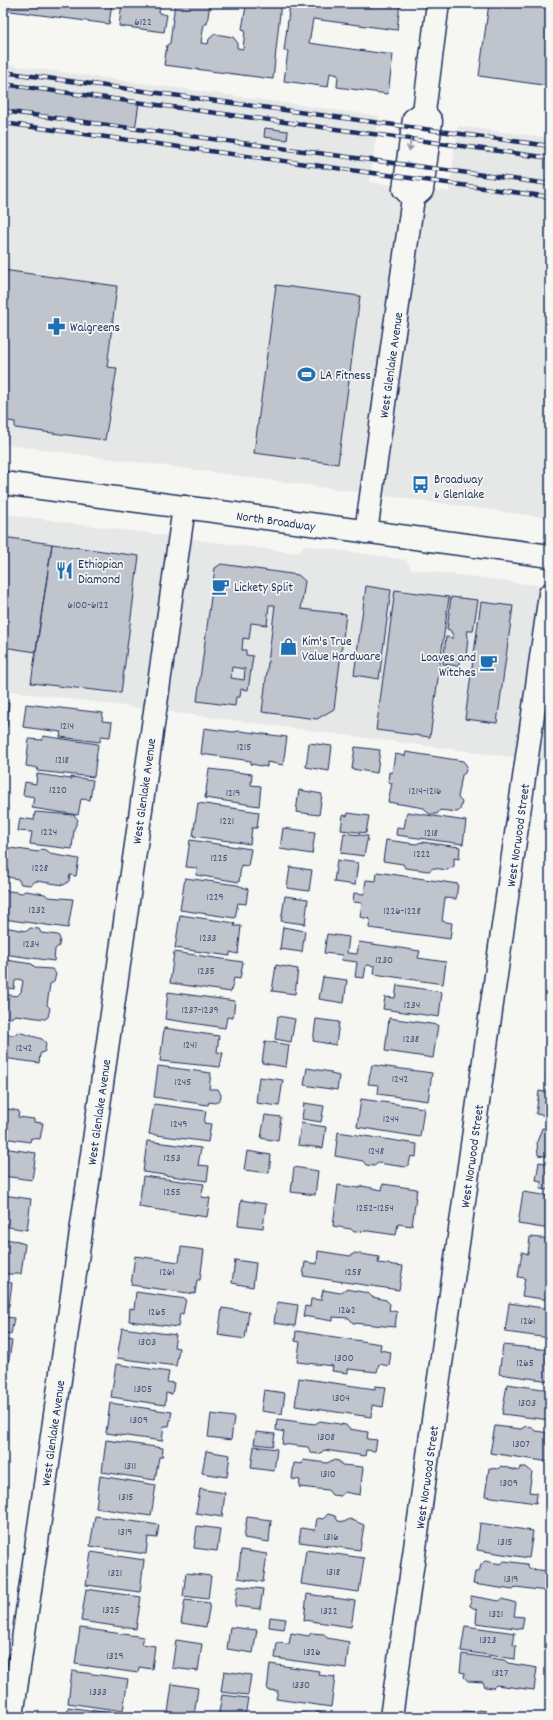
<svg xmlns="http://www.w3.org/2000/svg" width="553" height="1720" font-family="Dekko,sans-serif">
<style>
.built{fill:#e6e7e7}
.building{fill:#c0c4cd;stroke:#1b2f5e;fill-rule:evenodd}
.lines{fill:none;stroke-linecap:round;stroke-linejoin:round}
.minor-casing{stroke:#1b2f5e;stroke-width:25}
.secondary-casing{stroke:#1b2f5e;stroke-width:25}
.minor{stroke:#f6f6f2;stroke-width:22}
.secondary{stroke:#f6f6f2;stroke-width:22}
.rail-casing{stroke:#1b2f5e;stroke-width:4.5}
.rail{stroke:#f6f6f2;stroke-width:3;stroke-dasharray:9;stroke-linecap:butt}
.oneway{stroke:#8892a8}
.labels{text-anchor:middle;stroke-width:3.5;stroke-linejoin:round;paint-order:stroke}
.number-label{font-size:11px;fill:#44547a}
.poi-label{font-size:13px;fill:#1b2f5e;stroke:#f6f6f2;text-anchor:start}
.street-label{font-size:13px;fill:#1b2f5e;stroke:#f6f6f2}
</style>
<rect width="100%" height="100%" fill="#f6f6f2"/>
<filter id="ink" filterUnits="userSpaceOnUse"><feTurbulence type="fractalNoise" baseFrequency=".025" numOctaves="2"/><feDisplacementMap in="SourceGraphic" scale="8" xChannelSelector="R" yChannelSelector="G"/><feConvolveMatrix kernelMatrix="1 2 1 2 8 2 1 2 1" color-interpolation-filters="sRGB"/></filter>
<g filter="url(#ink)">
<path class="built" d="M 3,64 L 379,116 L 370,182 L 449,192 L 458,126 L 550,138 L 550,518 L 3,444 Z
M 3,514 L 297,553 L 304,545 L 406,560 L 411,569 L 550,587 L 550,762 L 3,690 Z"/>
<path class="building" d="M 3,3 L 112,3 L 109,24 L 3,10 Z
M 122,3 L 160,3 L 159,13 L 167,15 L 164,32 L 119,26 Z
M 175,3 L 210,3 L 207,24 L 204,24 L 201,43 L 208,44 L 209,39 L 215,34 L 233,37 L 237,42 L 237,48 L 243,49 L 245,30 L 242,29 L 246,6 L 243,5 L 243,3 L 281,3 L 273,79 L 164,65 L 167,45 L 170,43 Z
M 294,3 L 400,3 L 397,30 L 313,19 L 309,43 L 393,55 L 388,94 L 337,87 L 338,75 L 330,73 L 328,87 L 284,81 L 288,51 L 284,51 L 290,4 L 294,4 Z
M 489,3 L 550,3 L 550,86 L 479,76 Z
M 3,83 L 139,102 L 135,130 L 3,112 Z
M 265,128 L 288,131 L 287,140 L 264,137 Z
M 3,270 L 117,286 L 107,367 L 117,368 L 105,440 L 15,428 L 15,422 L 3,420 Z
M 276,285 L 360,296 L 338,464 L 254,453 Z
M 3,537 L 52,544 L 36,652 L 3,647 Z
M 52,544 L 139,556 L 121,693 L 31,683 Z
M 221,564 L 298,575 L 305,581 L 301,609 L 346,614 L 334,709 L 317,719 L 262,712 L 275,605 L 269,605 L 267,625 L 251,623 L 249,639 L 243,638 L 242,650 L 246,650 L 246,655 L 253,656 L 248,690 L 241,689 L 240,697 L 236,697 L 235,706 L 197,701 L 215,568 ZM 232,667 L 245,669 L 244,680 L 231,678 Z
M 366,586 L 391,590 L 379,679 L 354,675 Z
M 395,590 L 449,597 L 430,737 L 376,730 Z
M 451,597 L 478,600 L 473,631 L 467,631 L 468,637 L 466,657 L 459,656 L 459,666 L 443,664 L 446,637 L 453,638 L 453,635 L 450,630 L 447,629 Z
M 481,602 L 513,606 L 497,723 L 465,719 Z
M 3,702 L 9,703 L 7,727 L 3,727 Z
M 26,704 L 103,713 L 102,721 L 112,722 L 110,737 L 101,736 L 100,742 L 60,737 L 61,732 L 23,727 Z
M 204,728 L 233,732 L 240,731 L 287,737 L 283,765 L 267,762 L 267,767 L 251,764 L 251,761 L 201,754 Z
M 43,736 L 98,744 L 94,777 L 37,771 L 38,768 L 26,766 L 29,739 L 42,740 Z
M 309,743 L 332,746 L 329,771 L 306,767 Z
M 355,747 L 380,750 L 377,773 L 352,769 Z
M 406,752 L 463,761 L 467,766 L 465,773 L 462,775 L 458,798 L 462,802 L 460,810 L 457,812 L 440,810 L 437,814 L 429,814 L 424,808 L 388,802 L 392,783 L 388,782 L 389,772 L 392,773 L 395,754 L 405,756 Z
M 209,769 L 252,774 L 251,785 L 261,786 L 259,806 L 205,798 Z
M 37,774 L 71,779 L 71,777 L 93,780 L 90,800 L 81,799 L 78,815 L 32,808 L 34,797 L 23,795 L 25,782 L 36,784 Z
M 299,790 L 322,794 L 319,815 L 296,812 Z
M 198,803 L 259,812 L 257,828 L 252,828 L 250,844 L 193,836 Z
M 35,812 L 74,815 L 78,820 L 74,829 L 72,849 L 30,844 L 32,832 L 18,831 L 20,818 L 34,820 Z
M 407,812 L 466,821 L 463,844 L 396,835 L 397,827 L 404,828 Z
M 348,813 L 369,816 L 366,833 L 341,830 L 343,815 L 347,816 Z
M 283,828 L 315,832 L 312,854 L 280,849 Z
M 344,833 L 368,836 L 364,856 L 341,853 Z
M 190,840 L 251,849 L 248,866 L 241,865 L 239,882 L 196,875 L 197,868 L 186,867 Z
M 386,840 L 416,844 L 421,842 L 460,847 L 459,859 L 454,858 L 454,866 L 447,870 L 433,868 L 429,871 L 405,868 L 403,864 L 383,861 Z
M 3,847 L 38,852 L 42,849 L 48,851 L 50,854 L 79,859 L 76,876 L 70,875 L 69,881 L 64,885 L 36,881 L 30,885 L 21,884 L 18,879 L 3,876 Z
M 337,860 L 358,863 L 355,885 L 334,882 Z
M 290,867 L 312,870 L 309,891 L 287,888 Z
M 377,872 L 458,884 L 456,899 L 445,898 L 442,921 L 452,923 L 450,939 L 369,928 L 370,919 L 360,917 L 362,903 L 353,902 L 354,893 L 364,894 L 366,880 L 376,881 Z
M 185,878 L 237,885 L 248,889 L 246,904 L 238,903 L 235,918 L 180,910 Z
M 3,890 L 22,893 L 25,891 L 45,894 L 48,897 L 73,899 L 68,928 L 3,919 Z
M 285,896 L 308,899 L 305,924 L 281,921 Z
M 180,915 L 235,923 L 234,926 L 241,926 L 238,954 L 230,952 L 230,956 L 175,948 Z
M 3,927 L 27,931 L 30,928 L 39,929 L 41,933 L 58,935 L 60,939 L 59,946 L 55,949 L 54,961 L 3,954 Z
M 283,927 L 305,931 L 302,952 L 280,949 Z
M 327,934 L 349,937 L 347,953 L 357,954 L 359,942 L 420,951 L 418,958 L 446,962 L 443,984 L 374,974 L 375,966 L 366,965 L 364,978 L 355,977 L 357,962 L 341,960 L 342,955 L 324,953 Z
M 174,952 L 243,962 L 240,979 L 234,978 L 231,992 L 170,983 Z
M 6,960 L 32,964 L 36,968 L 52,969 L 56,974 L 54,982 L 50,984 L 47,1005 L 50,1008 L 48,1017 L 45,1019 L 15,1015 L 11,1018 L 3,1017 L 3,994 L 17,996 L 21,992 L 23,981 L 19,979 L 15,981 L 14,989 L 3,987 L 3,963 Z
M 276,965 L 298,969 L 295,994 L 272,991 Z
M 323,977 L 347,980 L 344,1003 L 319,999 Z
M 397,985 L 442,992 L 439,1017 L 383,1009 L 385,997 L 395,998 Z
M 168,992 L 235,1001 L 233,1018 L 227,1017 L 225,1028 L 165,1019 Z
M 278,1016 L 295,1019 L 291,1042 L 275,1039 Z
M 389,1018 L 438,1025 L 433,1058 L 385,1051 Z
M 316,1019 L 339,1022 L 336,1045 L 313,1041 Z
M 164,1028 L 219,1036 L 217,1052 L 223,1053 L 220,1067 L 160,1061 Z
M 18,1032 L 42,1039 L 46,1043 L 45,1051 L 40,1054 L 39,1063 L 3,1058 L 3,1034 L 14,1035 Z
M 265,1041 L 289,1045 L 286,1067 L 262,1063 Z
M 372,1065 L 432,1073 L 428,1101 L 378,1094 L 379,1085 L 368,1084 Z
M 158,1066 L 211,1073 L 209,1089 L 218,1089 L 221,1095 L 220,1100 L 215,1103 L 209,1102 L 208,1105 L 154,1097 Z
M 307,1068 L 331,1072 L 331,1074 L 339,1076 L 337,1090 L 304,1085 Z
M 550,1073 L 550,1086 L 546,1081 L 546,1075 Z
M 259,1077 L 283,1080 L 279,1106 L 256,1103 Z
M 539,1091 L 550,1093 L 550,1116 L 536,1114 Z
M 361,1099 L 424,1108 L 420,1137 L 357,1127 Z
M 304,1103 L 324,1106 L 321,1122 L 302,1119 Z
M 154,1104 L 206,1111 L 204,1123 L 211,1124 L 208,1142 L 149,1134 Z
M 3,1108 L 19,1111 L 18,1117 L 34,1119 L 34,1122 L 43,1123 L 40,1139 L 31,1138 L 30,1142 L 3,1138 Z
M 265,1115 L 281,1117 L 278,1141 L 261,1138 Z
M 301,1123 L 326,1127 L 323,1148 L 298,1145 Z
M 542,1128 L 550,1129 L 550,1157 L 538,1155 L 537,1142 Z
M 338,1132 L 417,1144 L 416,1157 L 411,1156 L 409,1164 L 405,1167 L 378,1163 L 374,1166 L 366,1165 L 363,1161 L 335,1156 Z
M 147,1141 L 201,1148 L 198,1165 L 209,1166 L 207,1181 L 143,1172 Z
M 3,1148 L 36,1153 L 32,1180 L 3,1176 Z
M 247,1151 L 271,1155 L 269,1173 L 244,1170 Z
M 539,1162 L 550,1164 L 550,1190 L 540,1189 L 541,1181 L 536,1180 Z
M 294,1167 L 318,1171 L 315,1195 L 291,1192 Z
M 143,1176 L 204,1184 L 201,1197 L 210,1198 L 207,1217 L 139,1207 Z
M 383,1184 L 417,1189 L 412,1226 L 398,1224 L 396,1235 L 368,1231 L 354,1232 L 351,1229 L 333,1226 L 338,1185 L 359,1188 L 362,1186 L 382,1190 Z
M 523,1192 L 550,1196 L 550,1229 L 518,1224 Z
M 3,1195 L 31,1199 L 27,1230 L 3,1226 Z
M 241,1200 L 266,1204 L 263,1228 L 238,1225 Z
M 530,1237 L 550,1239 L 550,1300 L 522,1296 L 525,1278 L 518,1277 L 522,1252 L 528,1254 Z
M 3,1239 L 19,1241 L 19,1242 L 25,1244 L 21,1274 L 3,1274 Z
M 181,1247 L 204,1250 L 200,1280 L 197,1280 L 195,1294 L 131,1285 L 135,1256 L 179,1262 Z
M 318,1251 L 350,1256 L 355,1253 L 379,1257 L 378,1263 L 403,1266 L 399,1290 L 303,1276 L 305,1262 L 317,1264 Z
M 235,1260 L 256,1263 L 253,1287 L 232,1283 Z
M 3,1281 L 12,1283 L 9,1306 L 3,1305 Z
M 346,1289 L 368,1293 L 372,1297 L 386,1300 L 390,1304 L 389,1310 L 397,1312 L 395,1327 L 353,1323 L 349,1318 L 333,1317 L 333,1321 L 303,1316 L 305,1306 L 310,1307 L 311,1299 L 321,1300 L 323,1290 L 340,1293 Z
M 136,1292 L 186,1299 L 183,1314 L 180,1313 L 178,1327 L 129,1321 L 130,1308 L 134,1309 Z
M 277,1302 L 298,1305 L 295,1326 L 274,1323 Z
M 509,1303 L 550,1309 L 550,1338 L 505,1332 Z
M 3,1305 L 5,1306 L 4,1317 L 14,1318 L 11,1334 L 3,1333 Z
M 222,1308 L 249,1312 L 245,1339 L 218,1335 Z
M 122,1328 L 176,1335 L 174,1347 L 179,1348 L 176,1366 L 117,1358 Z
M 296,1331 L 381,1344 L 380,1350 L 391,1352 L 389,1366 L 379,1364 L 377,1372 L 348,1369 L 348,1373 L 332,1371 L 333,1366 L 297,1362 L 300,1342 L 295,1341 Z
M 3,1339 L 12,1341 L 7,1371 L 3,1370 Z
M 503,1345 L 550,1350 L 550,1381 L 499,1374 Z
M 116,1364 L 169,1372 L 167,1382 L 174,1383 L 172,1394 L 166,1393 L 165,1405 L 111,1397 Z
M 299,1378 L 375,1389 L 375,1386 L 386,1387 L 383,1407 L 372,1405 L 371,1417 L 295,1406 Z
M 3,1380 L 8,1381 L 3,1412 Z
M 507,1384 L 550,1390 L 550,1420 L 502,1414 Z
M 264,1390 L 285,1393 L 282,1414 L 261,1411 Z
M 110,1403 L 172,1412 L 169,1426 L 164,1426 L 162,1441 L 106,1433 Z
M 211,1414 L 234,1417 L 231,1440 L 208,1437 Z
M 277,1419 L 315,1424 L 320,1421 L 346,1425 L 349,1429 L 368,1432 L 367,1439 L 377,1440 L 375,1451 L 366,1450 L 365,1456 L 324,1450 L 320,1454 L 311,1453 L 308,1447 L 282,1444 L 284,1432 L 276,1430 Z
M 495,1426 L 521,1429 L 526,1426 L 532,1427 L 535,1431 L 550,1433 L 550,1462 L 490,1453 Z
M 256,1432 L 275,1434 L 273,1446 L 254,1444 Z
M 106,1440 L 163,1448 L 162,1457 L 159,1457 L 155,1480 L 102,1472 Z
M 254,1446 L 277,1449 L 274,1471 L 251,1468 Z
M 206,1451 L 230,1455 L 227,1477 L 202,1473 Z
M 303,1460 L 327,1463 L 333,1460 L 339,1461 L 342,1465 L 363,1467 L 360,1495 L 344,1492 L 341,1496 L 332,1495 L 328,1490 L 299,1487 L 300,1480 L 292,1479 L 294,1463 L 302,1464 Z
M 501,1466 L 518,1471 L 521,1467 L 526,1467 L 532,1472 L 529,1492 L 537,1493 L 536,1503 L 485,1496 L 489,1468 L 498,1469 Z
M 100,1476 L 156,1485 L 151,1516 L 96,1508 Z
M 200,1489 L 225,1493 L 222,1517 L 196,1513 Z
M 328,1514 L 335,1516 L 338,1521 L 344,1522 L 350,1519 L 364,1525 L 360,1550 L 299,1542 L 301,1528 L 315,1530 L 317,1518 L 323,1519 Z
M 95,1516 L 159,1525 L 157,1538 L 148,1537 L 146,1554 L 90,1546 Z
M 247,1517 L 271,1520 L 269,1542 L 244,1538 Z
M 480,1523 L 533,1531 L 529,1558 L 477,1550 Z
M 197,1526 L 220,1529 L 217,1551 L 194,1548 Z
M 241,1550 L 267,1554 L 263,1582 L 238,1578 Z
M 306,1550 L 364,1558 L 359,1592 L 301,1584 Z
M 91,1552 L 144,1560 L 140,1592 L 86,1585 Z
M 485,1561 L 501,1564 L 504,1561 L 527,1564 L 530,1569 L 548,1571 L 546,1591 L 516,1587 L 513,1590 L 473,1584 L 475,1572 L 479,1572 L 481,1565 Z
M 186,1573 L 211,1576 L 208,1599 L 183,1596 Z
M 238,1586 L 263,1589 L 260,1609 L 235,1606 Z
M 86,1589 L 141,1597 L 136,1629 L 81,1621 Z
M 307,1594 L 355,1601 L 351,1627 L 304,1620 Z
M 471,1596 L 499,1601 L 502,1599 L 516,1603 L 514,1616 L 524,1617 L 522,1629 L 476,1623 L 477,1610 L 470,1606 Z
M 185,1600 L 210,1603 L 206,1627 L 181,1623 Z
M 270,1617 L 286,1619 L 284,1629 L 269,1627 Z
M 465,1626 L 515,1633 L 513,1645 L 516,1646 L 515,1659 L 461,1651 Z
M 230,1627 L 257,1630 L 253,1653 L 227,1649 Z
M 80,1628 L 144,1637 L 142,1644 L 155,1646 L 152,1669 L 139,1667 L 138,1673 L 75,1664 Z
M 291,1633 L 309,1636 L 311,1633 L 324,1634 L 327,1638 L 349,1642 L 346,1668 L 275,1658 L 277,1643 L 289,1644 Z
M 176,1640 L 202,1644 L 198,1671 L 172,1668 Z
M 462,1654 L 504,1660 L 508,1663 L 537,1668 L 534,1690 L 496,1685 L 493,1688 L 485,1687 L 483,1682 L 468,1681 L 464,1677 L 465,1673 L 460,1672 Z
M 270,1664 L 319,1671 L 318,1675 L 335,1677 L 331,1707 L 276,1699 L 278,1691 L 267,1690 Z
M 72,1671 L 128,1679 L 123,1711 L 68,1703 Z
M 224,1671 L 251,1675 L 248,1695 L 221,1692 Z
M 172,1684 L 198,1688 L 194,1716 L 168,1713 Z
M 222,1695 L 248,1698 L 245,1717 L 218,1717 Z
M 68,1707 L 123,1715 L 122,1717 L 67,1717 Z
M 479,1710 L 486,1711 L 489,1715 L 502,1717 L 458,1717 L 459,1714 L 464,1711 L 475,1712 Z
M 292,1712 L 314,1714 L 317,1712 L 325,1713 L 328,1716 L 332,1717 L 291,1717 Z"/>
<g class="lines">
<defs>
<path id="minor" d="M 413,198 L 404,189 L 414,119 L 424,112
M 366,532 L 413,198 L 422,190 L 431,121 L 424,112 L 438,3
M 12,1717 L 184,507
M 391,1717 L 550,594"/>
<path id="secondary" d="M 3,483 L 550,556"/>
</defs>
<use href="#minor" class="minor-casing"/>
<use href="#secondary" class="secondary-casing"/>
<use href="#minor" class="minor"/>
<use href="#secondary" class="secondary"/>
<defs>
<path id="rail" d="M 3,72 L 550,146
M 3,84 L 550,158
M 3,111 L 550,184
M 3,123 L 550,197"/>
</defs>
<use href="#rail" class="rail-casing"/>
<use href="#rail" class="rail"/>
</g>
<defs><path id="oneway-shaft" d="M-6 0H5M1.5-3L5.5 0L1.5 3" fill="none" stroke-width="1.6" stroke-linecap="round" stroke-linejoin="round"/></defs>
<use class="oneway" href="#oneway-shaft" transform="translate(410 145) rotate(98)"/>
</g>
<defs>
<symbol id="pharmacy-bare" viewBox="-9 -9 18 18"><path d="M-2-6h4v4h4v4h-4v4h-4v-4h-4v-4h4Z" fill="#1f6fb2" stroke="#f6f6f2" stroke-width="2.5" paint-order="stroke"/></symbol>
<symbol id="stadium-bare" viewBox="-9 -9 18 18"><path d="M0-5a6.5 5 0 1 0 0 10a6.5 5 0 1 0 0-10ZM-3.5-1.8h7v3.6h-7Z" fill="#1f6fb2" stroke="#f6f6f2" stroke-width="2.5" paint-order="stroke"/></symbol>
<symbol id="bus-bare" viewBox="-9 -9 18 18"><path d="M-5-6H5V4H4V6H2V4H-2V6H-4V4H-5ZM-3.5-4V0h7V-4ZM-3.5 1.2v1.5H-2V1.2ZM2 1.2v1.5H3.5V1.2Z" fill="#1f6fb2" stroke="#f6f6f2" stroke-width="2.5" paint-order="stroke"/></symbol>
<symbol id="restaurant-bare" viewBox="-9 -9 18 18"><path d="M-5-6h1v4h1v-4h1v4h1v-4h1v5L-1.5 .5V6h-2V.5L-5-1ZM5-6V6H3V1.5H1.5Q1.5-4 5-6Z" fill="#1f6fb2" stroke="#f6f6f2" stroke-width="2.5" paint-order="stroke"/></symbol>
<symbol id="cafe-bare" viewBox="-9 -9 18 18"><path d="M-5.5-4.5H6V0H3Q3 3.5 0 3.5H-2.5Q-5.5 3.5-5.5 0ZM3-3.2v2h1.7v-2ZM-6 4.5H4V6H-6Z" fill="#1f6fb2" stroke="#f6f6f2" stroke-width="2.5" paint-order="stroke"/></symbol>
<symbol id="shop-bare" viewBox="-9 -9 18 18"><path d="M-5-2.5h2.3a2.7 3.5 0 0 1 5.4 0H5L5.5 6h-11ZM-1.5-2.5h3a1.5 2.3 0 0 0-3 0Z" fill="#1f6fb2" stroke="#f6f6f2" stroke-width="2.5" paint-order="stroke"/></symbol>
</defs>
<g fill-rule="evenodd">
<use href="#pharmacy-bare" x="44" y="314" width="25" height="25"/>
<use href="#stadium-bare" x="294" y="362" width="25" height="25"/>
<use href="#bus-bare" x="408" y="472" width="25" height="25"/>
<use href="#restaurant-bare" x="52" y="558" width="25" height="25"/>
<use href="#cafe-bare" x="208" y="574" width="25" height="25"/>
<use href="#shop-bare" x="276" y="634" width="25" height="25"/>
<use href="#cafe-bare" x="476" y="650" width="25" height="25"/>
</g>
<g class="labels">
<g class="number-label">
<text x="143" y="25">6122</text>
<text x="88" y="608">6100-6122</text>
<text x="67" y="729">1214</text>
<text x="244" y="750">1215</text>
<text x="62" y="763">1218</text>
<text x="58" y="793">1220</text>
<text x="425" y="794">1214-1216</text>
<text x="233" y="796">1219</text>
<text x="227" y="824">1221</text>
<text x="49" y="835">1224</text>
<text x="431" y="836">1218</text>
<text x="422" y="857">1222</text>
<text x="219" y="861">1225</text>
<text x="40" y="871">1228</text>
<text x="215" y="900">1229</text>
<text x="37" y="913">1232</text>
<text x="402" y="914">1226-1228</text>
<text x="208" y="941">1233</text>
<text x="31" y="947">1234</text>
<text x="384" y="963">1230</text>
<text x="206" y="974">1235</text>
<text x="412" y="1008">1234</text>
<text x="200" y="1013">1237-1239</text>
<text x="411" y="1042">1238</text>
<text x="190" y="1048">1241</text>
<text x="24" y="1051">1242</text>
<text x="400" y="1082">1242</text>
<text x="183" y="1085">1245</text>
<text x="391" y="1122">1244</text>
<text x="179" y="1127">1249</text>
<text x="376" y="1154">1248</text>
<text x="172" y="1161">1253</text>
<text x="172" y="1195">1255</text>
<text x="375" y="1211">1252-1254</text>
<text x="167" y="1275">1261</text>
<text x="353" y="1275">1258</text>
<text x="347" y="1313">1262</text>
<text x="157" y="1315">1265</text>
<text x="528" y="1324">1261</text>
<text x="147" y="1345">1303</text>
<text x="344" y="1361">1300</text>
<text x="525" y="1366">1265</text>
<text x="143" y="1392">1305</text>
<text x="341" y="1401">1304</text>
<text x="527" y="1406">1303</text>
<text x="139" y="1423">1309</text>
<text x="326" y="1440">1308</text>
<text x="521" y="1447">1307</text>
<text x="130" y="1469">1311</text>
<text x="328" y="1477">1310</text>
<text x="509" y="1486">1309</text>
<text x="126" y="1500">1315</text>
<text x="125" y="1535">1319</text>
<text x="331" y="1540">1316</text>
<text x="505" y="1545">1315</text>
<text x="333" y="1575">1318</text>
<text x="115" y="1576">1321</text>
<text x="511" y="1582">1319</text>
<text x="111" y="1613">1325</text>
<text x="329" y="1614">1322</text>
<text x="496" y="1617">1321</text>
<text x="488" y="1643">1323</text>
<text x="312" y="1655">1326</text>
<text x="115" y="1659">1329</text>
<text x="500" y="1676">1327</text>
<text x="301" y="1688">1330</text>
<text x="98" y="1695">1333</text>
</g>
<g class="poi-label">
<text x="70" y="331">Walgreens</text>
<text x="320" y="379">LA Fitness</text>
<text x="434" y="483">Broadway<tspan x="434" dy="15">&amp; Glenlake</tspan></text>
<text x="78" y="568">Ethiopian<tspan x="78" dy="15">Diamond</tspan></text>
<text x="234" y="591">Lickety Split</text>
<text x="302" y="645">Kim's True<tspan x="302" dy="15">Value Hardware</tspan></text>
<text x="476" y="661" text-anchor="end">Loaves and<tspan x="476" dy="15">Witches</tspan></text>
</g>
<g class="street-label">
<text transform="translate(390 365) rotate(-82)" y="5">West Glenlake Avenue</text>
<text transform="translate(276 520) rotate(8)" y="5">North Broadway</text>
<text transform="translate(143 791) rotate(-82)" y="5">West Glenlake Avenue</text>
<text transform="translate(517 835) rotate(-82)" y="5">West Norwood Street</text>
<text transform="translate(98 1112) rotate(-82)" y="5">West Glenlake Avenue</text>
<text transform="translate(471 1156) rotate(-82)" y="5">West Norwood Street</text>
<text transform="translate(52 1433) rotate(-82)" y="5">West Glenlake Avenue</text>
<text transform="translate(426 1477) rotate(-82)" y="5">West Norwood Street</text>
</g>
</g>
<rect width="553" height="1720" fill="none" stroke="#f6f6f2" stroke-width="16"/>
<rect x="8" y="8" width="537" height="1704" fill="none" stroke="#1b2f5e" stroke-width="1.5" filter="url(#ink)"/>
</svg>
